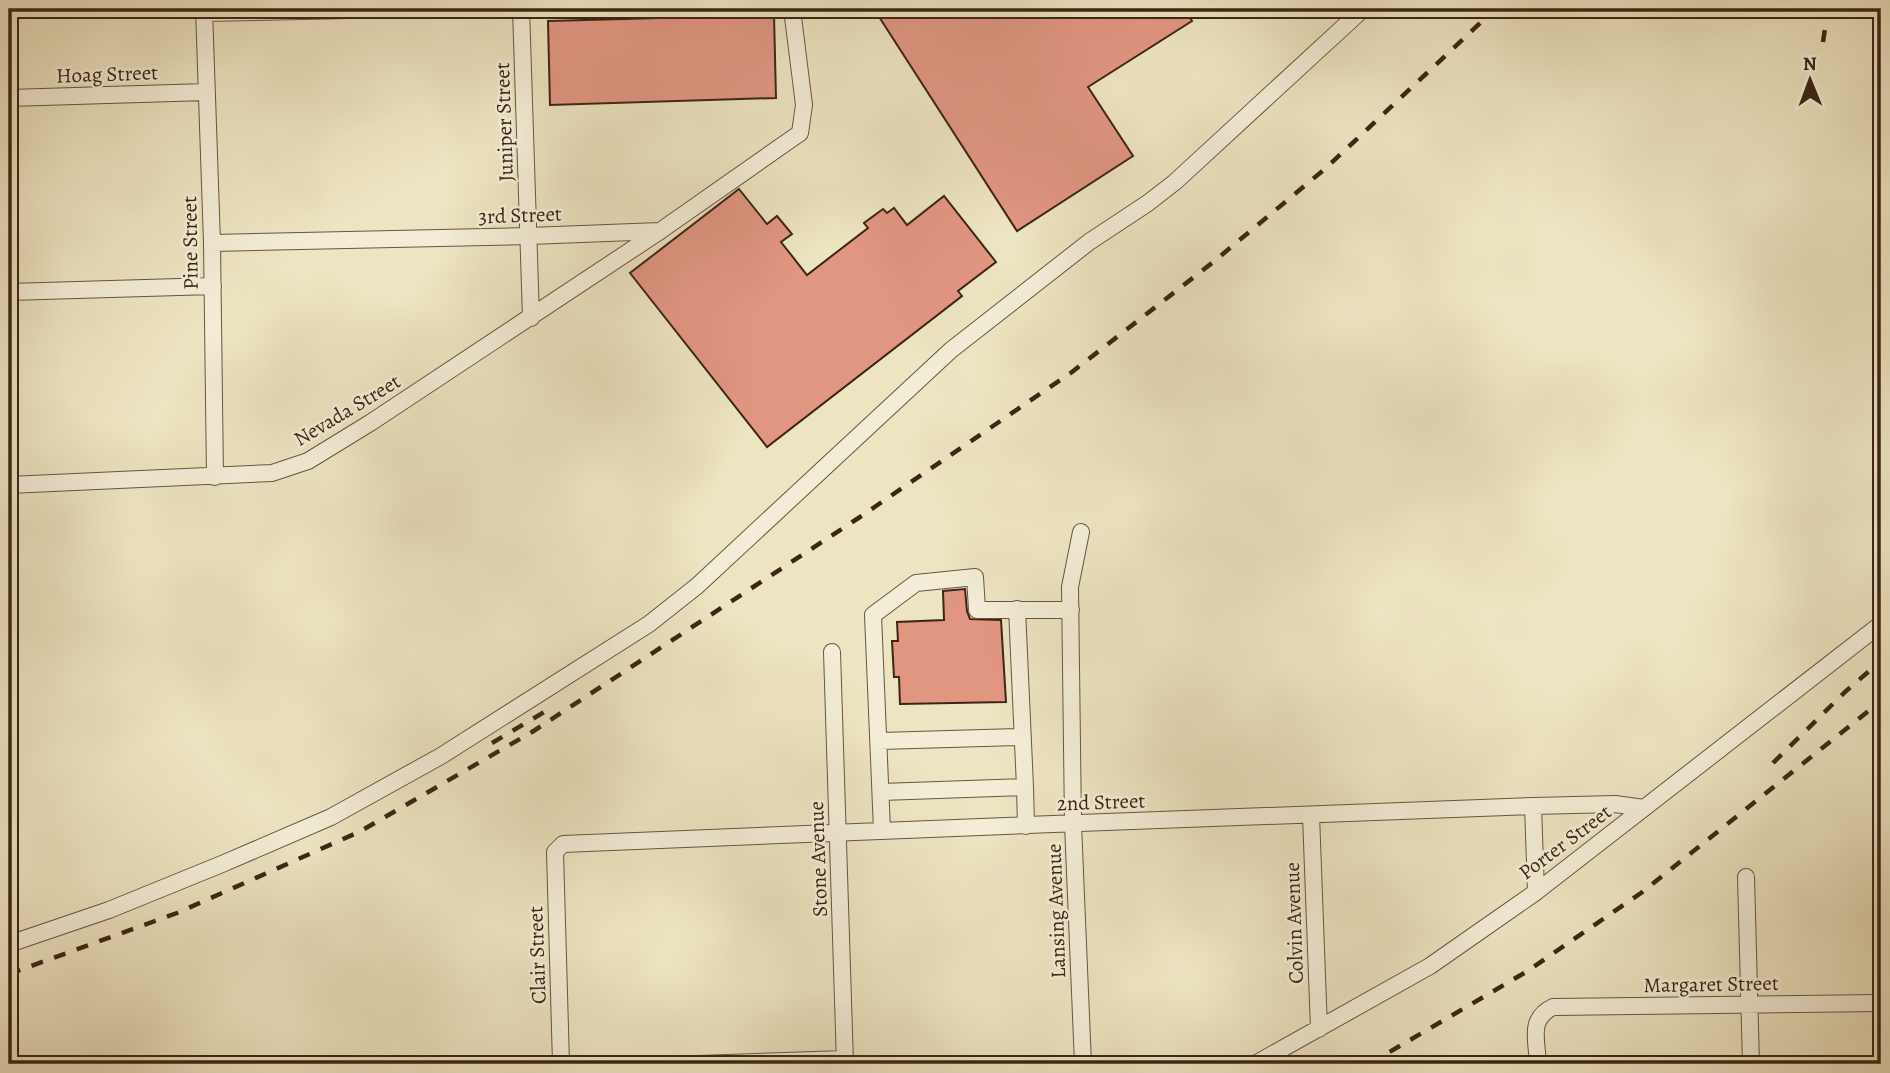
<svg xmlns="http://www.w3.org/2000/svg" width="1890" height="1073" font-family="Alegreya,serif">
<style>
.building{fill:#e19682;stroke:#3c2515;stroke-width:2}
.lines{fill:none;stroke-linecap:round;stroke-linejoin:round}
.minor-casing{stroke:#685540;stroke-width:18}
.minor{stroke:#f3edd7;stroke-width:16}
.rail{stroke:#3c2515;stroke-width:4.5;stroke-dasharray:12 12;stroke-linecap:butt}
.labels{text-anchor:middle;stroke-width:5;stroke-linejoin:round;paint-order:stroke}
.street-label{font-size:21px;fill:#3c2515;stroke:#f3edd7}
</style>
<rect width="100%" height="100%" fill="#ede4c1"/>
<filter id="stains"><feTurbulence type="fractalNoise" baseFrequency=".00286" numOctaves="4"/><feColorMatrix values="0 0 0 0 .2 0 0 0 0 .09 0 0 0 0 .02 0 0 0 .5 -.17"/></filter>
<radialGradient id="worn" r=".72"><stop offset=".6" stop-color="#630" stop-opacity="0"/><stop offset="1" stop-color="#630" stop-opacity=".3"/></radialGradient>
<path class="building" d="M 874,9 L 1184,9 L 1192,21 L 1088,87 L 1133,156 L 1017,231 Z
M 774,15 L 776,98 L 550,105 L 548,21 Z
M 739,189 L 767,224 L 777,216 L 792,234 L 781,242 L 807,275 L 868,228 L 864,223 L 883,209 L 887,213 L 894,208 L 907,225 L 944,196 L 996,262 L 958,291 L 962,296 L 767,447 L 630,273 Z
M 965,589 L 967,611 L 970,619 L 1001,620 L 1006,702 L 900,704 L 899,677 L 894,677 L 892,641 L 898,641 L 897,622 L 944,620 L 943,591 Z"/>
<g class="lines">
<defs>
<path id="minor" d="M 204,9 L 212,243 L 215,477
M 521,9 L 531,318
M 204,13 L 397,9
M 9,98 L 207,92
M 212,243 L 529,236 L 660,231 L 800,133 L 804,105 L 792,9
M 9,292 L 213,286
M 9,485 L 272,473 L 308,461 L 370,423 L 660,231
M 1081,532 L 1070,587 L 1073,824 L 1083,1064
M 832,652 L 845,1064
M 880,741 L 1022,737
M 1025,787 L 1026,826
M 881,792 L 1025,787 L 1017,609
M 1533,806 L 1536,892
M 1311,815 L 1319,1029
M 882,831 L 873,615 L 916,583 L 975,577 L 977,610 L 1071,610
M 1746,877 L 1751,1064
M 9,944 L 109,910 L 222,864 L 331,817 L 441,756 L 649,624 L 697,586 L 951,350 L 1089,242 L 1148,203 L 1175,182 L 1363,9
M 561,1064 L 555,852 L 563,844 C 886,829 1210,819 1533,806 L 1615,804 L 1644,808
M 698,1064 L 844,1059
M 1255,1064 L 1430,966 L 1536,892 L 1881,624
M 1538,1064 C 1537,1040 1528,1019 1553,1007 L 1881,1003"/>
</defs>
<use href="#minor" class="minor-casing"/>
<use href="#minor" class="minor"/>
<path class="rail" d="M 1823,42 L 1828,9
M 492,743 L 546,711
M 1773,763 L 1846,691 L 1881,661
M 9,974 L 177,913 L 359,832 L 532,732 L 857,519 L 1072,372 L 1212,263 L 1326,168 L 1495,9
M 1369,1064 L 1526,972 L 1641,893 L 1881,701"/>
</g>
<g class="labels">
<g class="street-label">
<text transform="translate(107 74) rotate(-2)" y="7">Hoag Street</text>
<text transform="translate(504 122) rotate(-92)" y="7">Juniper Street</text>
<text transform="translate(520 215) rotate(-2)" y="7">3rd Street</text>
<text transform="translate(190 243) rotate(-91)" y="7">Pine Street</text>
<text transform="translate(347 410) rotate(-31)" y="7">Nevada Street</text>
<text transform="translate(1101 802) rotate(-2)" y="7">2nd Street</text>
<text transform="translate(1565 842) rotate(-37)" y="7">Porter Street</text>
<text transform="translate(818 859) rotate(-92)" y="7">Stone Avenue</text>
<text transform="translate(1056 911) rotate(-92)" y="7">Lansing Avenue</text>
<text transform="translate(1294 923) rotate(-92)" y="7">Colvin Avenue</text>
<text transform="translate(537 955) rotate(-92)" y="7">Clair Street</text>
<text transform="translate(1711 984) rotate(-1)" y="7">Margaret Street</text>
</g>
</g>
<rect width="1890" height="1073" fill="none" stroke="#ede4c1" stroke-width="35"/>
<rect x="10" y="10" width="1869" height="1052" fill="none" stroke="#3c2515" stroke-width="3.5"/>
<rect x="18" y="18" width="1855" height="1038" fill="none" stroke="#3c2515" stroke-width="2"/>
<g transform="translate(1810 80) rotate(359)" stroke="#f3edd7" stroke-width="5" paint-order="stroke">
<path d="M0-5L12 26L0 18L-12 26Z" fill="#3c2515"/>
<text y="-10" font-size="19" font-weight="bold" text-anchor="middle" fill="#3c2515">N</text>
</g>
<rect width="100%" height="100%" filter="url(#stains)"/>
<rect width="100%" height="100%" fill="url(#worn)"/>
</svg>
